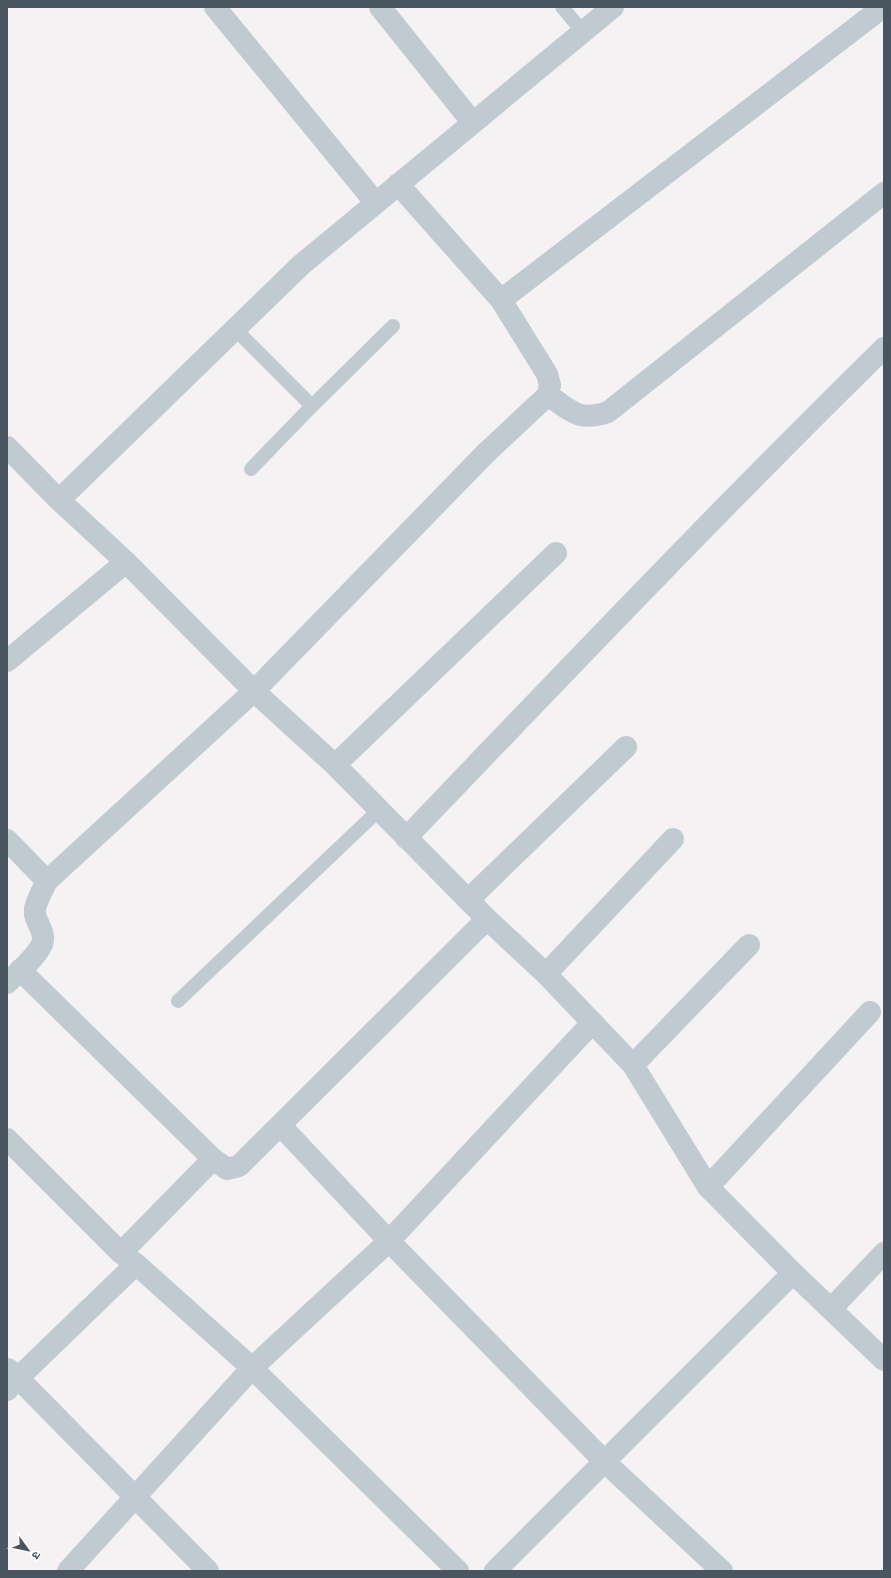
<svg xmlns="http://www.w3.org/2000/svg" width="891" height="1578" font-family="'Golos Text','Noto Sans Devanagari',sans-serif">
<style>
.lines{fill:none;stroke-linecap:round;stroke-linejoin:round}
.lane{stroke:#bfcad1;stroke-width:14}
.street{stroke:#bfcad1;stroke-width:22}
</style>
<rect width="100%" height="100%" fill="#f4f2f2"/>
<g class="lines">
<path class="lane" d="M 562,7 L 583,32
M 235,329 L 312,406 L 251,469
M 312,406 L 393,326
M 178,1001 L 379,810"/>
<path class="street" d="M 215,7 L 375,202
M 380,7 L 473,123
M 501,300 L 883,7
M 548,395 C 571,411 578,422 608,412 L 884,193
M 7,447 L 59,500 L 126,562 L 254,691 L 335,765 L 487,919 L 546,974 L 633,1065 L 708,1187 L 793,1273 L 884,1360
M 59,500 L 301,265 L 613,7
M 7,661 L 126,562
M 335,765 L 556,553
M 406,838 C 564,673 721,508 884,348
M 7,840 L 47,881
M 468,900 L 626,747
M 20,970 L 213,1159
M 546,974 L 673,839
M 7,983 C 18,972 35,959 42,944 C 47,931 33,921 35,909 C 37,899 43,889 47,881 L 254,691 L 486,453 L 548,395 L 550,385 L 547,374 L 501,300 L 398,184
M 633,1065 L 749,945
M 280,1125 L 389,1241 L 592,1023
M 7,1139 L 121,1253 L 136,1264 L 252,1368 L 458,1571
M 708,1187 L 870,1012
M 121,1253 L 213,1159 L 227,1169 L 239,1166 L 487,919
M 831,1309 L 884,1253
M 8,1369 L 18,1378 L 136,1264
M 7,1390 L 18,1378 L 208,1571
M 68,1571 L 252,1368 L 389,1241 L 605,1462 L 722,1571
M 495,1571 L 793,1273"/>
</g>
<rect width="891" height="1578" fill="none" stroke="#495660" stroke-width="16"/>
<g transform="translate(28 1550) rotate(123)" stroke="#ffffff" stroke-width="3" paint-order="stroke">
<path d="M0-3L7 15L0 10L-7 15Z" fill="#495660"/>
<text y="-6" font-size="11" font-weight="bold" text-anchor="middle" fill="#495660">उ</text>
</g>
</svg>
